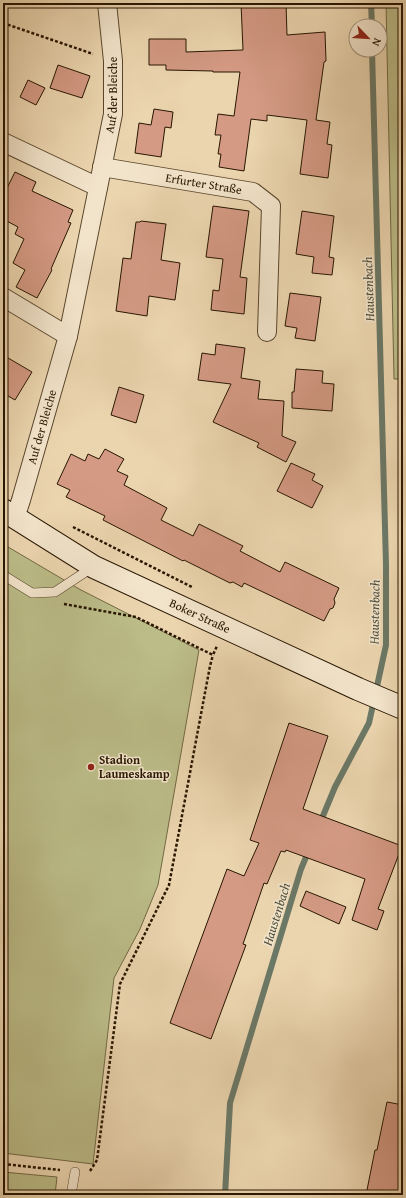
<svg xmlns="http://www.w3.org/2000/svg" width="406" height="1198" font-family="'Gentium Book Plus',serif">
<style>
.green{fill:#bbbc88;stroke:#726944}
.lines{fill:none;stroke-linecap:round;stroke-linejoin:round}
.stream{stroke:#6b7866;stroke-width:6}
.building{fill:#d49a84;stroke:#281601}
.lane-casing{stroke:#59462c;stroke-width:10}
.street-casing{stroke:#59462c;stroke-width:20}
.secondary-casing{stroke:#281601;stroke-width:24}
.path{stroke:#281601;stroke-width:2.5;stroke-dasharray:3 2;stroke-linecap:butt}
.lane{stroke:#f2e4cb;stroke-width:9}
.street{stroke:#f2e4cb;stroke-width:18}
.secondary{stroke:#f2e4cb;stroke-width:22}
.poi-dot{fill:#8f2418;stroke:#f2e4cb;stroke-width:1.5}
.labels{text-anchor:middle;stroke-width:3;stroke-linejoin:round;paint-order:stroke}
.street-label{font-size:12px;fill:#281601;stroke:#f2e4cb}
.poi-label{font-size:12px;font-weight:bold;fill:#281601;stroke:#f2e4cb;text-anchor:start}
.water-label{font-size:13px;font-style:italic;fill:#4f4f3c;stroke:#f2e4cb}
</style>
<rect width="100%" height="100%" fill="#ebd5af"/>
<filter id="stains"><feTurbulence type="fractalNoise" baseFrequency=".005" numOctaves="4"/><feColorMatrix values="0 0 0 0 .2 0 0 0 0 .09 0 0 0 0 .02 0 0 0 .5 -.17"/></filter>
<radialGradient id="worn" r=".72"><stop offset=".6" stop-color="#630" stop-opacity="0"/><stop offset="1" stop-color="#630" stop-opacity=".3"/></radialGradient>
<path class="green" d="M 386,3 L 403,3 L 403,379 L 394,379 Z
M 3,544 L 81,590 L 199,650 L 158,885 L 140,929 L 114,978 L 93,1164 L 3,1153 Z
M 3,1172 L 57,1177 L 55,1195 L 3,1195 Z"/>
<g class="lines">
<path class="stream" d="M 371,3 L 372,26
M 320,823 L 335,787 L 369,723 L 386,645 L 386,564 L 372,50
M 225,1195 L 230,1103 L 301,869 L 309,850"/>
</g>
<path class="building" d="M 241,3 L 286,3 L 287,35 L 325,32 L 326,61 L 324,62 L 316,120 L 330,122 L 327,144 L 332,145 L 328,178 L 300,174 L 307,120 L 267,115 L 267,121 L 251,119 L 244,171 L 219,167 L 221,154 L 218,154 L 221,135 L 215,135 L 218,114 L 234,116 L 240,72 L 213,72 L 213,71 L 166,70 L 166,65 L 149,65 L 149,39 L 186,39 L 186,52 L 243,50 Z
M 58,65 L 90,76 L 82,98 L 50,88 Z
M 28,80 L 45,88 L 36,105 L 20,97 Z
M 154,109 L 173,112 L 171,128 L 165,127 L 161,157 L 135,153 L 139,123 L 151,125 Z
M 15,172 L 36,182 L 32,191 L 73,210 L 68,222 L 71,223 L 51,269 L 52,270 L 37,298 L 16,287 L 25,270 L 13,263 L 24,239 L 15,234 L 18,227 L 3,219 L 3,196 Z
M 213,206 L 249,211 L 240,277 L 247,278 L 244,314 L 211,310 L 213,290 L 219,291 L 223,259 L 206,257 Z
M 302,211 L 334,216 L 329,257 L 334,258 L 332,275 L 312,273 L 314,257 L 296,254 Z
M 141,221 L 166,224 L 161,260 L 180,263 L 175,300 L 149,296 L 147,316 L 116,311 L 123,258 L 131,259 L 136,222 L 140,222 Z
M 290,293 L 321,297 L 315,341 L 295,338 L 297,328 L 285,326 Z
M 216,344 L 245,348 L 241,378 L 260,381 L 258,399 L 284,401 L 282,436 L 296,442 L 286,462 L 257,447 L 259,443 L 213,422 L 231,384 L 198,380 L 202,353 L 215,355 Z
M 3,355 L 32,372 L 15,400 L 3,393 Z
M 296,369 L 323,371 L 322,383 L 334,384 L 332,411 L 292,408 L 292,392 L 294,392 Z
M 119,387 L 144,395 L 136,423 L 111,415 Z
M 105,449 L 124,459 L 117,471 L 128,476 L 124,485 L 167,508 L 161,520 L 193,536 L 199,524 L 243,546 L 240,551 L 280,572 L 285,562 L 339,588 L 334,599 L 335,603 L 333,608 L 330,609 L 324,621 L 244,583 L 242,587 L 233,582 L 230,583 L 184,560 L 183,561 L 103,520 L 105,516 L 66,497 L 70,490 L 57,484 L 71,454 L 85,461 L 88,454 L 99,459 Z
M 291,463 L 315,474 L 312,480 L 323,486 L 312,508 L 277,491 Z
M 289,723 L 328,736 L 303,809 L 402,846 L 378,909 L 384,911 L 377,930 L 352,920 L 365,879 L 286,850 L 285,852 L 281,851 L 267,884 L 264,883 L 243,944 L 246,945 L 211,1039 L 170,1023 L 227,869 L 244,876 L 259,843 L 250,840 Z
M 306,891 L 346,907 L 339,924 L 300,906 Z
M 387,1102 L 403,1105 L 403,1195 L 366,1195 L 375,1150 L 377,1150 Z"/>
<g class="lines">
<defs>
<path id="lane" d="M 3,575 L 32,593 L 55,592 L 93,567
M 71,1195 L 75,1172"/>
<g id="street">
<path d="M 3,142 L 98,187"/>
<path id="s1" d="M 102,167 L 253,192 L 271,206 L 267,332"/>
<path d="M 3,297 L 68,336"/>
<path id="s2" d="M 15,518 L 21,500 L 68,336 L 113,114 L 113,61 L 107,3"/>
</g>
<g id="secondary">
<path id="s3" d="M 3,510 L 94,567 L 358,689 L 403,708"/>
</g>
</defs>
<use href="#lane" class="lane-casing"/>
<use href="#street" class="street-casing"/>
<use href="#secondary" class="secondary-casing"/>
<path class="path" d="M 3,23 L 93,54
M 73,527 L 192,587
M 64,604 L 136,617 L 213,655 L 217,646
M 3,1164 L 60,1170
M 90,1171 L 97,1160 L 120,984 L 169,885 L 210,666 L 213,655"/>
<use href="#lane" class="lane"/>
<use href="#street" class="street"/>
<use href="#secondary" class="secondary"/>
</g>
<circle class="poi-dot" cx="91" cy="767" r="4"/>
<g class="labels">
<g class="street-label">
<text dy="4" stroke="none"><textPath href="#s2" startOffset="435">Auf der Bleiche</textPath></text>
<text dy="4" stroke="none"><textPath href="#s1" startOffset="103">Erfurter Straße</textPath></text>
<text dy="4" stroke="none"><textPath href="#s2" startOffset="95">Auf der Bleiche</textPath></text>
<text dy="4" stroke="none"><textPath href="#s3" startOffset="224">Boker Straße</textPath></text>
</g>
<g class="poi-label">
<text x="99" y="764">Stadion<tspan x="99" dy="14">Laumeskamp</tspan></text>
</g>
<g class="water-label">
<text transform="translate(368 289) rotate(-92)" y="5">Haustenbach</text>
<text transform="translate(374 612) rotate(-89)" y="5">Haustenbach</text>
<text transform="translate(276 914) rotate(-73)" y="5">Haustenbach</text>
</g>
</g>
<rect width="406" height="1198" fill="none" stroke="#ebd5af" stroke-width="16"/>
<rect x="4" y="4" width="398" height="1190" fill="none" stroke="#281601" stroke-width="2"/>
<rect x="8" y="8" width="390" height="1182" fill="none" stroke="#281601"/>
<g transform="translate(368 38) rotate(115)"><circle r="19" fill="#f2e4cb" stroke="#a1927a"/>
<path d="M0-3L7 15L0 10L-7 15Z" fill="#8f2418"/>
<text y="-6" font-size="11" font-weight="bold" text-anchor="middle" fill="#281601">N</text>
</g>
<rect width="100%" height="100%" filter="url(#stains)"/>
<rect width="100%" height="100%" fill="url(#worn)"/>
</svg>
